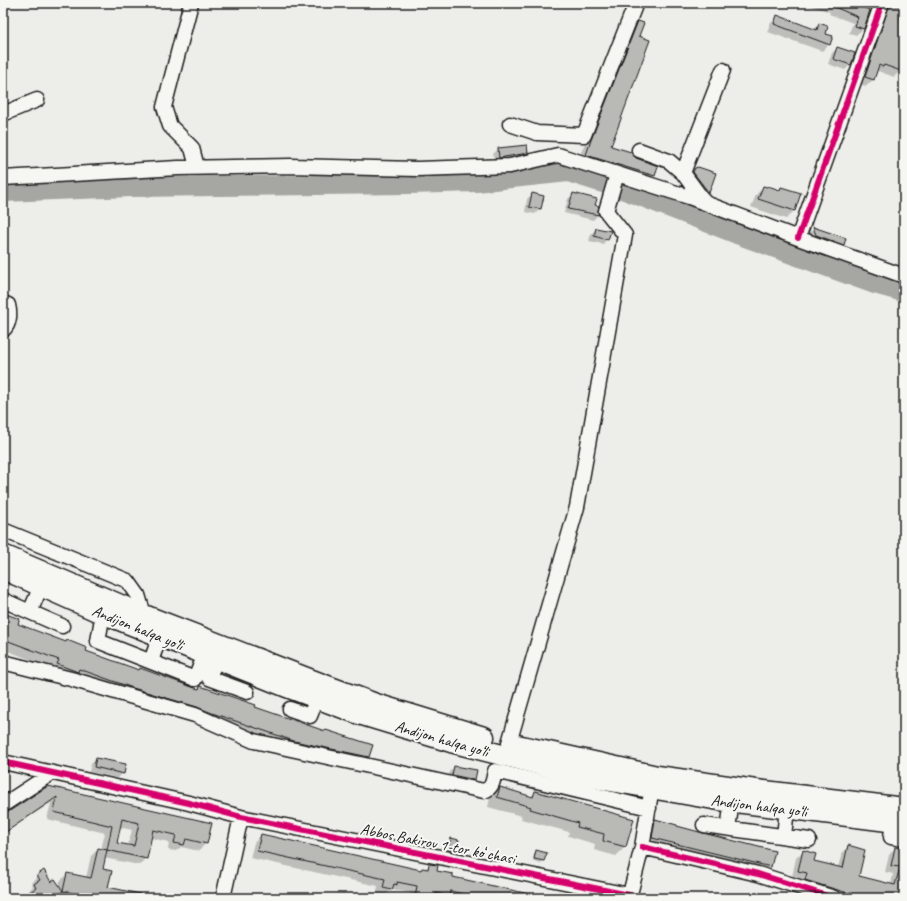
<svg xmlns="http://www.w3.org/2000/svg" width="907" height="901" font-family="Caveat,sans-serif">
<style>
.shadow{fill:#0003;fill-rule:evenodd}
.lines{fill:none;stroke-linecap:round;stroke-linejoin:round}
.river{stroke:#a6a6a3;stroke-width:20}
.building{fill:#b9b9b6;stroke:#1c1c1c;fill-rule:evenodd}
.minor-casing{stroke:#1c1c1c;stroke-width:17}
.highway-casing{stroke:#1c1c1c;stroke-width:23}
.minor{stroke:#f6f6f2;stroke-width:14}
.highway{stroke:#f6f6f2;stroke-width:20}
.cycleway-casing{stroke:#f6f6f2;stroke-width:8}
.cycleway{stroke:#d6006c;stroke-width:6}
.labels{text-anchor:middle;stroke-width:4;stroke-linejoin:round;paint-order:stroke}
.street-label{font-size:16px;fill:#1c1c1c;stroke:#f6f6f2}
</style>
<rect width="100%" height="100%" fill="#edede9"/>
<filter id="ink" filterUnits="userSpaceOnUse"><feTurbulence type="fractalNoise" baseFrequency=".025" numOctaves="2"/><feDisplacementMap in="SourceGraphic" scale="8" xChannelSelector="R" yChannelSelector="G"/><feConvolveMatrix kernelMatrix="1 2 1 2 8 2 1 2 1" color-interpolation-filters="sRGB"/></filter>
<g filter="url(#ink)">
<path class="shadow" d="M 802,3 L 848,3 L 860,8 L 862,3 L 873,3 L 863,29 L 856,35 L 849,33 L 853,23 L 829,14 L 830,12 Z
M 880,3 L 904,3 L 904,75 L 898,73 L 894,77 L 878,71 L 875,73 L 873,80 L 866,86 L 859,84 Z
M 778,16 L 814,30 L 819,24 L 829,44 L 822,51 L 768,32 L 770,24 Z
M 638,22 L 638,37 L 610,147 L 654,175 L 644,185 L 577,164 L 582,150 L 629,31 Z
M 837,48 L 854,54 L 850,65 L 845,70 L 828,64 L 832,53 Z
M 526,146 L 527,153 L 522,158 L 494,162 L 493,154 L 498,149 Z
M 696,169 L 715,174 L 709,193 L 704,197 L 690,174 Z
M 763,187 L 779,190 L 782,188 L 800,194 L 794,211 L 786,219 L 751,207 L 756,195 Z
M 532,194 L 540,209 L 535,214 L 525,212 L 527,199 Z
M 573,194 L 594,206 L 598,215 L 593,220 L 564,213 L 568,199 Z
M 814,228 L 845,239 L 843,245 L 838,250 L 811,240 L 809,233 Z
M 596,229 L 607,239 L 603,244 L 589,241 L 591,234 Z
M 3,614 L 17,625 L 85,652 L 198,689 L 200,687 L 254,708 L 368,757 L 361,764 L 287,748 L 52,668 L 3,649 Z
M 3,717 L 8,718 L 3,736 Z
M 96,759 L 123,773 L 118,778 L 89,772 L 91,764 Z
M 454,767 L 476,771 L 474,780 L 469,785 L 448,780 L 449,772 Z
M 48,787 L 206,843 L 199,851 L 181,847 L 176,851 L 168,850 L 169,842 L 151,838 L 146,858 L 139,865 L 104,858 L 102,870 L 107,888 L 155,898 L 23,898 L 29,894 L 28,892 L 33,886 L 31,883 L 38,876 L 59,886 L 60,881 L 67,874 L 86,878 L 91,856 L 98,849 L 101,850 L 105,833 L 47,819 L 51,803 L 3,834 L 3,816 ZM 119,827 L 132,830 L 128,846 L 116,844 Z
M 500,788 L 531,797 L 535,792 L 633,819 L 625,847 L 616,856 L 594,850 L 595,844 L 568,836 L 569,832 L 521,819 L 522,816 L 488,807 L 490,798 Z
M 656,820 L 675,827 L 774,851 L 770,867 L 763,874 L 646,845 L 649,827 Z
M 261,835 L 420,871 L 425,869 L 430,865 L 436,871 L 452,878 L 541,898 L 409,898 L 410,893 L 392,889 L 384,897 L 376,895 L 378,886 L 250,858 L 254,843 Z
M 451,839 L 458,840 L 456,851 L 454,853 L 447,851 L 449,841 Z
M 848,846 L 858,877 L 891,885 L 893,874 L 885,872 L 889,855 L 895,848 L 904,850 L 904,898 L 836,898 L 799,887 L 800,880 L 792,877 L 796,858 L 803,851 L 813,861 L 838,867 L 842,853 Z
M 537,851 L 543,860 L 541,863 L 533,861 L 534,854 Z"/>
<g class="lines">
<path class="river" d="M 3,192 L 131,187 L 409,184 L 476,182 L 568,172 L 622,189 L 737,234 L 875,284 L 904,292"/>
</g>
<path class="building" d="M 825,3 L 851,3 L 870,10 L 864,29 L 855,26 L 858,17 Z
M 890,3 L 904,3 L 904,9 L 900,19 L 904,20 L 904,63 L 901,71 L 884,65 L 883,67 L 879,65 L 874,80 L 865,77 Z
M 777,15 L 817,30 L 819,23 L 828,26 L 826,34 L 833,36 L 830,45 L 774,24 Z
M 638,21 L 644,23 L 639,36 L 650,40 L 611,146 L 631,152 L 636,158 L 658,166 L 655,176 L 586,155 L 591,140 Z
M 837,47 L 855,53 L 851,65 L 833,59 Z
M 527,145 L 528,153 L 499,158 L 498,148 Z
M 698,167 L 716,173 L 709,193 L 693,172 L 695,168 Z
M 763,186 L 767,187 L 768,186 L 780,190 L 781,187 L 801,193 L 795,211 L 758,199 Z
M 532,193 L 544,196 L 541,209 L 529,207 Z
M 573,193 L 597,199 L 595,205 L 599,206 L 598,212 L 599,215 L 568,209 Z
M 813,227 L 846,238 L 844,245 L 816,235 Z
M 596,228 L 611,231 L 608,240 L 594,236 Z
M 3,613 L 20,619 L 18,624 L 66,642 L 67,640 L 87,648 L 86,651 L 139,670 L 140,668 L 192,687 L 199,689 L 200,686 L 256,705 L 255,707 L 325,731 L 326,730 L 373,745 L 369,757 L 294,741 L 212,713 L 197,707 L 133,688 L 79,669 L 78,672 L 57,664 L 59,660 L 3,639 Z
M 96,758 L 126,764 L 124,774 L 94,767 Z
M 454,766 L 477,770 L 475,780 L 452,775 Z
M 48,786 L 212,823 L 207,844 L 186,839 L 184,845 L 174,843 L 176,835 L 153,830 L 147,859 L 107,850 L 103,869 L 112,871 L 108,887 L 140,894 L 139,898 L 96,898 L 63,891 L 67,873 L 91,878 L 98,848 L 107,850 L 112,826 L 54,812 L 57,797 L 3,834 L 3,813 L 8,812 ZM 122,819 L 139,823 L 134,846 L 117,843 Z
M 500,787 L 533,797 L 535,791 L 634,819 L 626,847 L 603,841 L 604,834 L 577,827 L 578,823 L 530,809 L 531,807 L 497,797 Z
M 655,819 L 677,825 L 677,826 L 703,833 L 775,851 L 771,867 L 652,838 Z
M 261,834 L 421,870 L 422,868 L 428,869 L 429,864 L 438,865 L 437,871 L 453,874 L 453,877 L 529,894 L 529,898 L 482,898 L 450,891 L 449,896 L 436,893 L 434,898 L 424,896 L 423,898 L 415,898 L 417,886 L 397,882 L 397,885 L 394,884 L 392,890 L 383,888 L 385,879 L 257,851 Z
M 451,838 L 459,840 L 457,851 L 448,849 Z
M 848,845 L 865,850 L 859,876 L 895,885 L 900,867 L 891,866 L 895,847 L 904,849 L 904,898 L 864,898 L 805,880 L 807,873 L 798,871 L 803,850 L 816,854 L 814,861 L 843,868 Z
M 536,850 L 547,853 L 544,861 L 534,859 Z
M 44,870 L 51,882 L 55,879 L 63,891 L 53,898 L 21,898 L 36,888 L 34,884 L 40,880 L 37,875 Z"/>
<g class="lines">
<defs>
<path id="minor" d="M 191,3 L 164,107 L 170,126 L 192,148 L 197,167
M 3,114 L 37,100
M 510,124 L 537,133 L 584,135 L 636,3
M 639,150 L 669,161 L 683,173
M 3,178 L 178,168 L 290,166 L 417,169 L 510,166 L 558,155 L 689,197 L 798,238 L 904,276
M 705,203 L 683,173 L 723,70
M 798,238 L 882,3
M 3,303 L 8,305 C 10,313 10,324 3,330
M 3,530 L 128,581 L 138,595 L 144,615
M 41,586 L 30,612 L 62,626
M 3,600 L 30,612
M 103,613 L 98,641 L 195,679 L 205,654
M 216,659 L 209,678 L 247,692
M 151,661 L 160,636
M 3,662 L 71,679 L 195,715 L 254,741 L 484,791 C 493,788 493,780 495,771 L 649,808
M 290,709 L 310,716 L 317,698
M 509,743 L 577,507 L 625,235 L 606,211 L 617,174
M 3,762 L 189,803 L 241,817 L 629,895
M 3,805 L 52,773
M 893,822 L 891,837 L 904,839
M 704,825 L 809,840
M 728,828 L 732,802
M 784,836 L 787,809
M 642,847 L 758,874 L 834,898
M 223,898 L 241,817
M 629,898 L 642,847 L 650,799"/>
<path id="highway" d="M 3,555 L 144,615 L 317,682 L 376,704 L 484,737
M 3,569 L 97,611 L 287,687 L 359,714 L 451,742 L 588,777 L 719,800 L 904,823
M 517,745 L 657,776 L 756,790 L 904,808"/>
</defs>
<use href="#minor" class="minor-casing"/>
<use href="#highway" class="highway-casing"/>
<use href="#minor" class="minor"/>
<use href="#highway" class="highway"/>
<defs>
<path id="cycleway" d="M 798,238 L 882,3
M 3,762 L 189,803 L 241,817 L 629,895
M 642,847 L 758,874 L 834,898"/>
</defs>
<use href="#cycleway" class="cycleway-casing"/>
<use href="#cycleway" class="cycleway"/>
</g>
</g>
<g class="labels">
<g class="street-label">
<text transform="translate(138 627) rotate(22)" y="6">Andijon halqa yo‘li</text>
<text transform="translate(442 738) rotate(16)" y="6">Andijon halqa yo‘li</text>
<text transform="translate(759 805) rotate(7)" y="6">Andijon halqa yo‘li</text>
<text transform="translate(438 843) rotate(11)" y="6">Abbos Bakirov 1-tor koʻchasi</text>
</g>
</g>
<rect width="907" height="901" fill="none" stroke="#f6f6f2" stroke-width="16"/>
<rect x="8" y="8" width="891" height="885" fill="none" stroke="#1c1c1c" stroke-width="1.5" filter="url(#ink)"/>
</svg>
